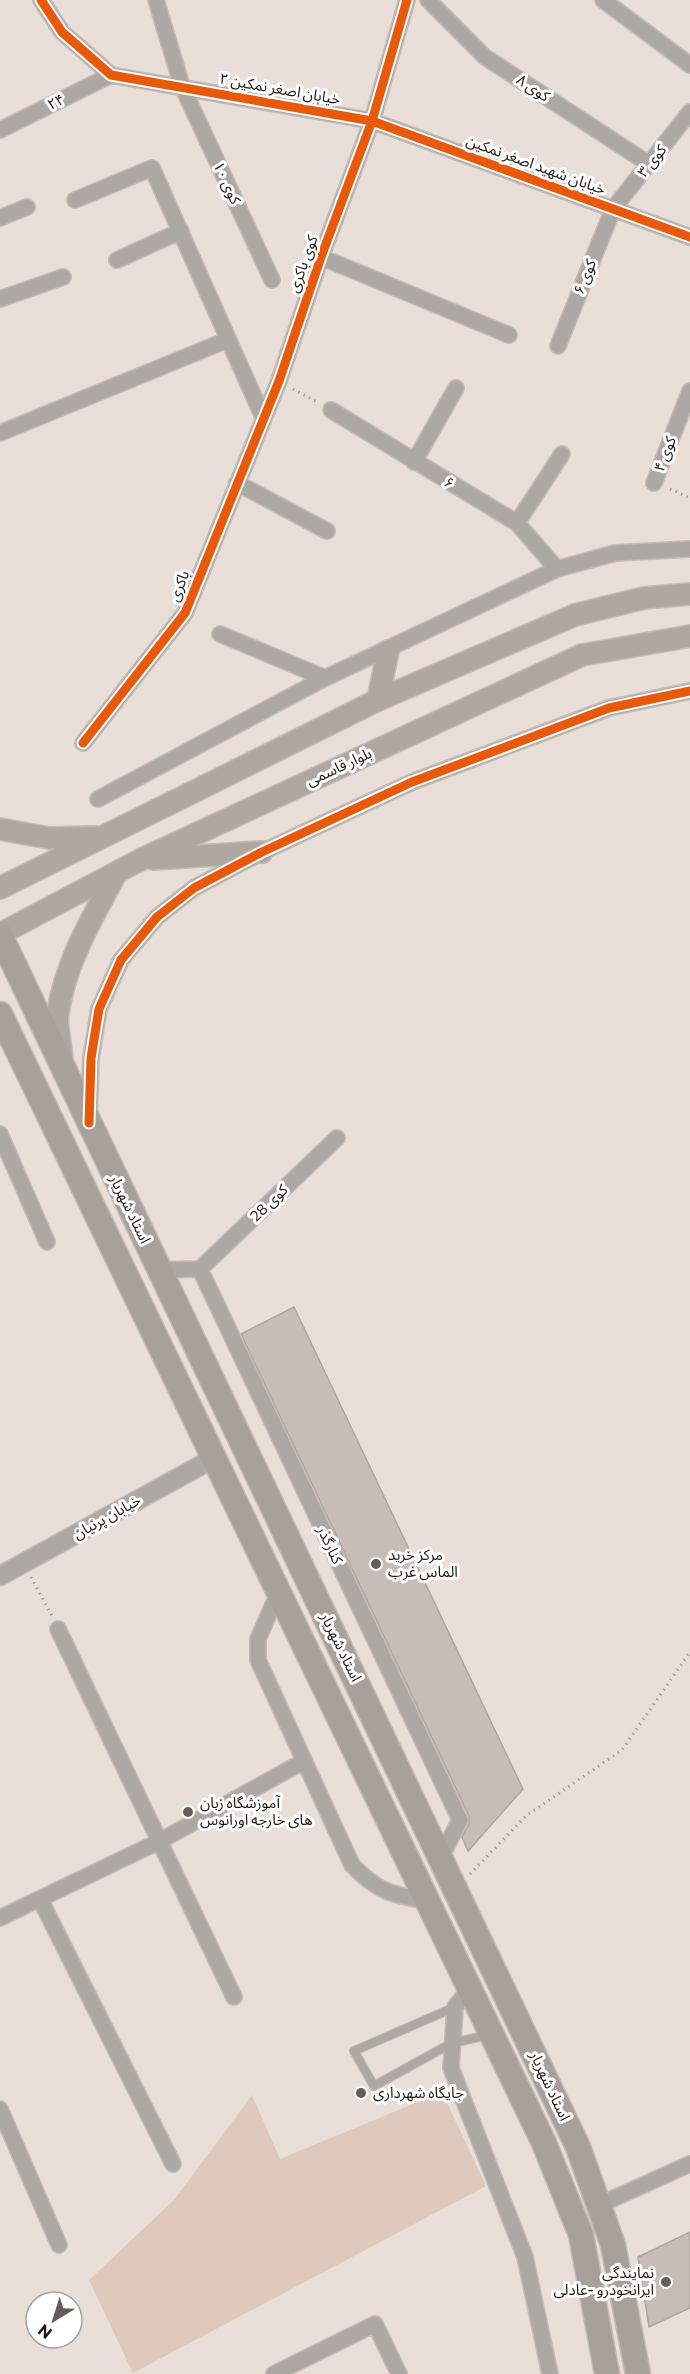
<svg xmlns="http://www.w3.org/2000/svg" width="690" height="2374" font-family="Commissioner,'Noto Sans Arabic',sans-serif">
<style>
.green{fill:#dfc9bd}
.building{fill:#c6bdb8;stroke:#afa6a1;stroke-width:1.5}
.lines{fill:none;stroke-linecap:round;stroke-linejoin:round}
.service-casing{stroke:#c3bbb6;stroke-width:10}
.minor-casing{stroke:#c3bbb6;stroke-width:18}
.tertiary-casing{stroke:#c3bbb6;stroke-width:21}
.secondary-casing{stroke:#c3bbb6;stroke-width:24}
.primary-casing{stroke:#c3bbb6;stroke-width:27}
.path{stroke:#a59f9c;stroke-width:3;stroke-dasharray:1.5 4.5;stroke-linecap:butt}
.service{stroke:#aea8a4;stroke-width:8}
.minor{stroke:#aea8a4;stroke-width:15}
.tertiary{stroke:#aea8a4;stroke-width:18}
.secondary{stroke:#aea7a2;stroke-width:21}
.primary{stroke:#a8a09b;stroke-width:24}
.cycleway-casing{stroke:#fff;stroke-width:13}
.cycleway{stroke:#e8590c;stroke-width:9}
.poi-dot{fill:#645c57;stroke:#fff;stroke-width:2}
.labels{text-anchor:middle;stroke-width:6;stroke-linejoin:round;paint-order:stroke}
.street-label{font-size:15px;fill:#1d1612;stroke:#fff}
.poi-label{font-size:15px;fill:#1d1612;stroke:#fff;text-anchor:start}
</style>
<rect width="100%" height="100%" fill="#e9ded8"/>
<path class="green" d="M 442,2092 L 486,2186 L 133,2373 L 89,2280 L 174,2200 L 252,2095 L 280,2159 Z"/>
<path class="building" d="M 294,1307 L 523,1789 L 468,1851 L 462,1837 L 469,1824 L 469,1816 L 241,1334 Z
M 690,2232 L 690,2308 L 649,2327 L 638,2257 Z"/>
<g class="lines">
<defs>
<path id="service" d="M 455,2007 L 354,2051 L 374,2086 L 452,2043 L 488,2035"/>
<path id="minor" d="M 41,0 L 62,32 L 111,75 L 372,121 L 690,237
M 156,0 L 182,86 L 272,280
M 428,0 L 485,57 L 649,164
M 603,0 L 690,65
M 0,130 L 111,75
M 75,200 L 152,168 L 263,417
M 0,218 L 27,207
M 321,257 L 509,335
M 117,260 L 181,231
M 0,299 L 63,277
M 558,346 L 613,209 L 690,112
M 331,410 L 517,523 L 557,569
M 0,433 L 227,340
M 414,462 L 456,388
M 237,483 L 327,531
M 654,483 L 690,391
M 517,523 L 562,454
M 220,634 L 325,678
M 83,743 L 185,613 L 279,381 L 321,257 L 372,121 L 407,0
M 98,799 L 325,678 L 557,569 L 615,553 L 690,549
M 89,1114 L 91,1058 L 99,1009 L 121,960 L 157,917 L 194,888 L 262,852 L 412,782 L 609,708 L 690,691
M 0,1134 L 47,1242
M 200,1269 L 337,1138
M 159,1270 L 200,1269 L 460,1820 L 441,1857
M 279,1591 L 258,1639 L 258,1660 L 352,1865 C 378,1892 392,1895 428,1901
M 58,1629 L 234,1997
M 40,1899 L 173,2164
M 0,1918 L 160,1841 L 304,1761
M 470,1988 L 455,2007 L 451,2068 L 525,2257 L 550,2374
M 0,2109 L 59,2245
M 599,2205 L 690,2164
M 274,2374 L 375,2324 L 399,2374"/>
<path id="tertiary" d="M 0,1576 L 214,1458"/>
<path id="secondary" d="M 378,700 L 388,651
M 0,829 L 49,838 L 95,837
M 153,859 L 262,852
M 0,888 L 378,700 L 575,615 L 644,598 L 690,594
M 0,934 L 140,860 L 582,655 L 690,636
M 62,1060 C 61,1045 56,1027 58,1013 C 65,963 93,916 117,872"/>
<path id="primary" d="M 0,935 L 578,2147 L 613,2245 L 638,2374
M 0,1014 L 544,2143 L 581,2235 L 607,2374"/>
</defs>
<use href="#service" class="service-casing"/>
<use href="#minor" class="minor-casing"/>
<use href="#tertiary" class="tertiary-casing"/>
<use href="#secondary" class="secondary-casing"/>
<use href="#primary" class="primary-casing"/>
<path class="path" d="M 293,389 L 319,403
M 670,489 L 690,498
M 31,1577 L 52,1616
M 470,1874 L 526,1816 L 622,1750 L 690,1652"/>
<use href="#service" class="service"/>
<use href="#minor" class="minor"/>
<use href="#tertiary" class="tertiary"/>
<use href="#secondary" class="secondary"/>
<use href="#primary" class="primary"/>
<defs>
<path id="cycleway" d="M 41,0 L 62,32 L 111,75 L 372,121 L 690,237
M 83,743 L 185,613 L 279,381 L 321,257 L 372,121 L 407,0
M 89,1123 L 91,1058 L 99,1009 L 121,960 L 157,917 L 194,888 L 262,852 L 412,782 L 609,708 L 690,691"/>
</defs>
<use href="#cycleway" class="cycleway-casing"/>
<use href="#cycleway" class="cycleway"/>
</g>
<g class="poi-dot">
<circle cx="376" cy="1564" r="6"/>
<circle cx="188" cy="1812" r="6"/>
<circle cx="361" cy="2093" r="6"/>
<circle cx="666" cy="2282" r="6"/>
</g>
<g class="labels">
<g class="street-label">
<text transform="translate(533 88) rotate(33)" y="5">کوی ۸</text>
<text transform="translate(280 89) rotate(10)" y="5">خیابان اصغر نمکین ۲</text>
<text transform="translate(56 102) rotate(-27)" y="5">۲۴</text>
<text transform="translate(652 161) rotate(-52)" y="5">کوی ۳</text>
<text transform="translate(536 165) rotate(20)" y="5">خیابان شهید اصغر نمکین</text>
<text transform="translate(227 183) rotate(65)" y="5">کوی ۱۰</text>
<text transform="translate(303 264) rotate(-70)" y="5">کوی باکری</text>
<text transform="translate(585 277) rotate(-68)" y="5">کوی ۶</text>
<text transform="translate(665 454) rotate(-69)" y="5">کوی ۴</text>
<text transform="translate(449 483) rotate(31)" y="5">۶</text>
<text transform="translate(179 586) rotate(-68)" y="5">باکری</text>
<text transform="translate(339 767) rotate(-25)" y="5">بلوار قاسمی</text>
<text transform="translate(269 1203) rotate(-44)" y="5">کوی 28</text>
<text transform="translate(130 1209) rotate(64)" y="5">استاد شهریار</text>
<text transform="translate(107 1517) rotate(-29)" y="5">خیابان پرنیان</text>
<text transform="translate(330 1545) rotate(65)" y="5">کنارگذر</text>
<text transform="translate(341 1647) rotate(64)" y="5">استاد شهریار</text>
<text transform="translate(550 2086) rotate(65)" y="5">استاد شهریار</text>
</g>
<g class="poi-label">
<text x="388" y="1560">مرکز خرید<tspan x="388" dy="17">الماس غرب</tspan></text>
<text x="200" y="1808">آموزشگاه زبان<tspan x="200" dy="17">های خارجه اورانوس</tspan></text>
<text x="373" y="2098">جایگاه شهرداری</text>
<text x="654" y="2278" text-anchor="end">نمایندگی<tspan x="654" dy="17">ایرانخودرو -عادلی</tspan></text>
</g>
</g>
<g transform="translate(54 2320) rotate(218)"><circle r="28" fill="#ffffff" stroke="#a5a2a0" stroke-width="1.5"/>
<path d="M0-4.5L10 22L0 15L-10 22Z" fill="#645c57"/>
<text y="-9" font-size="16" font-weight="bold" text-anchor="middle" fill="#1d1612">N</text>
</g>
</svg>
